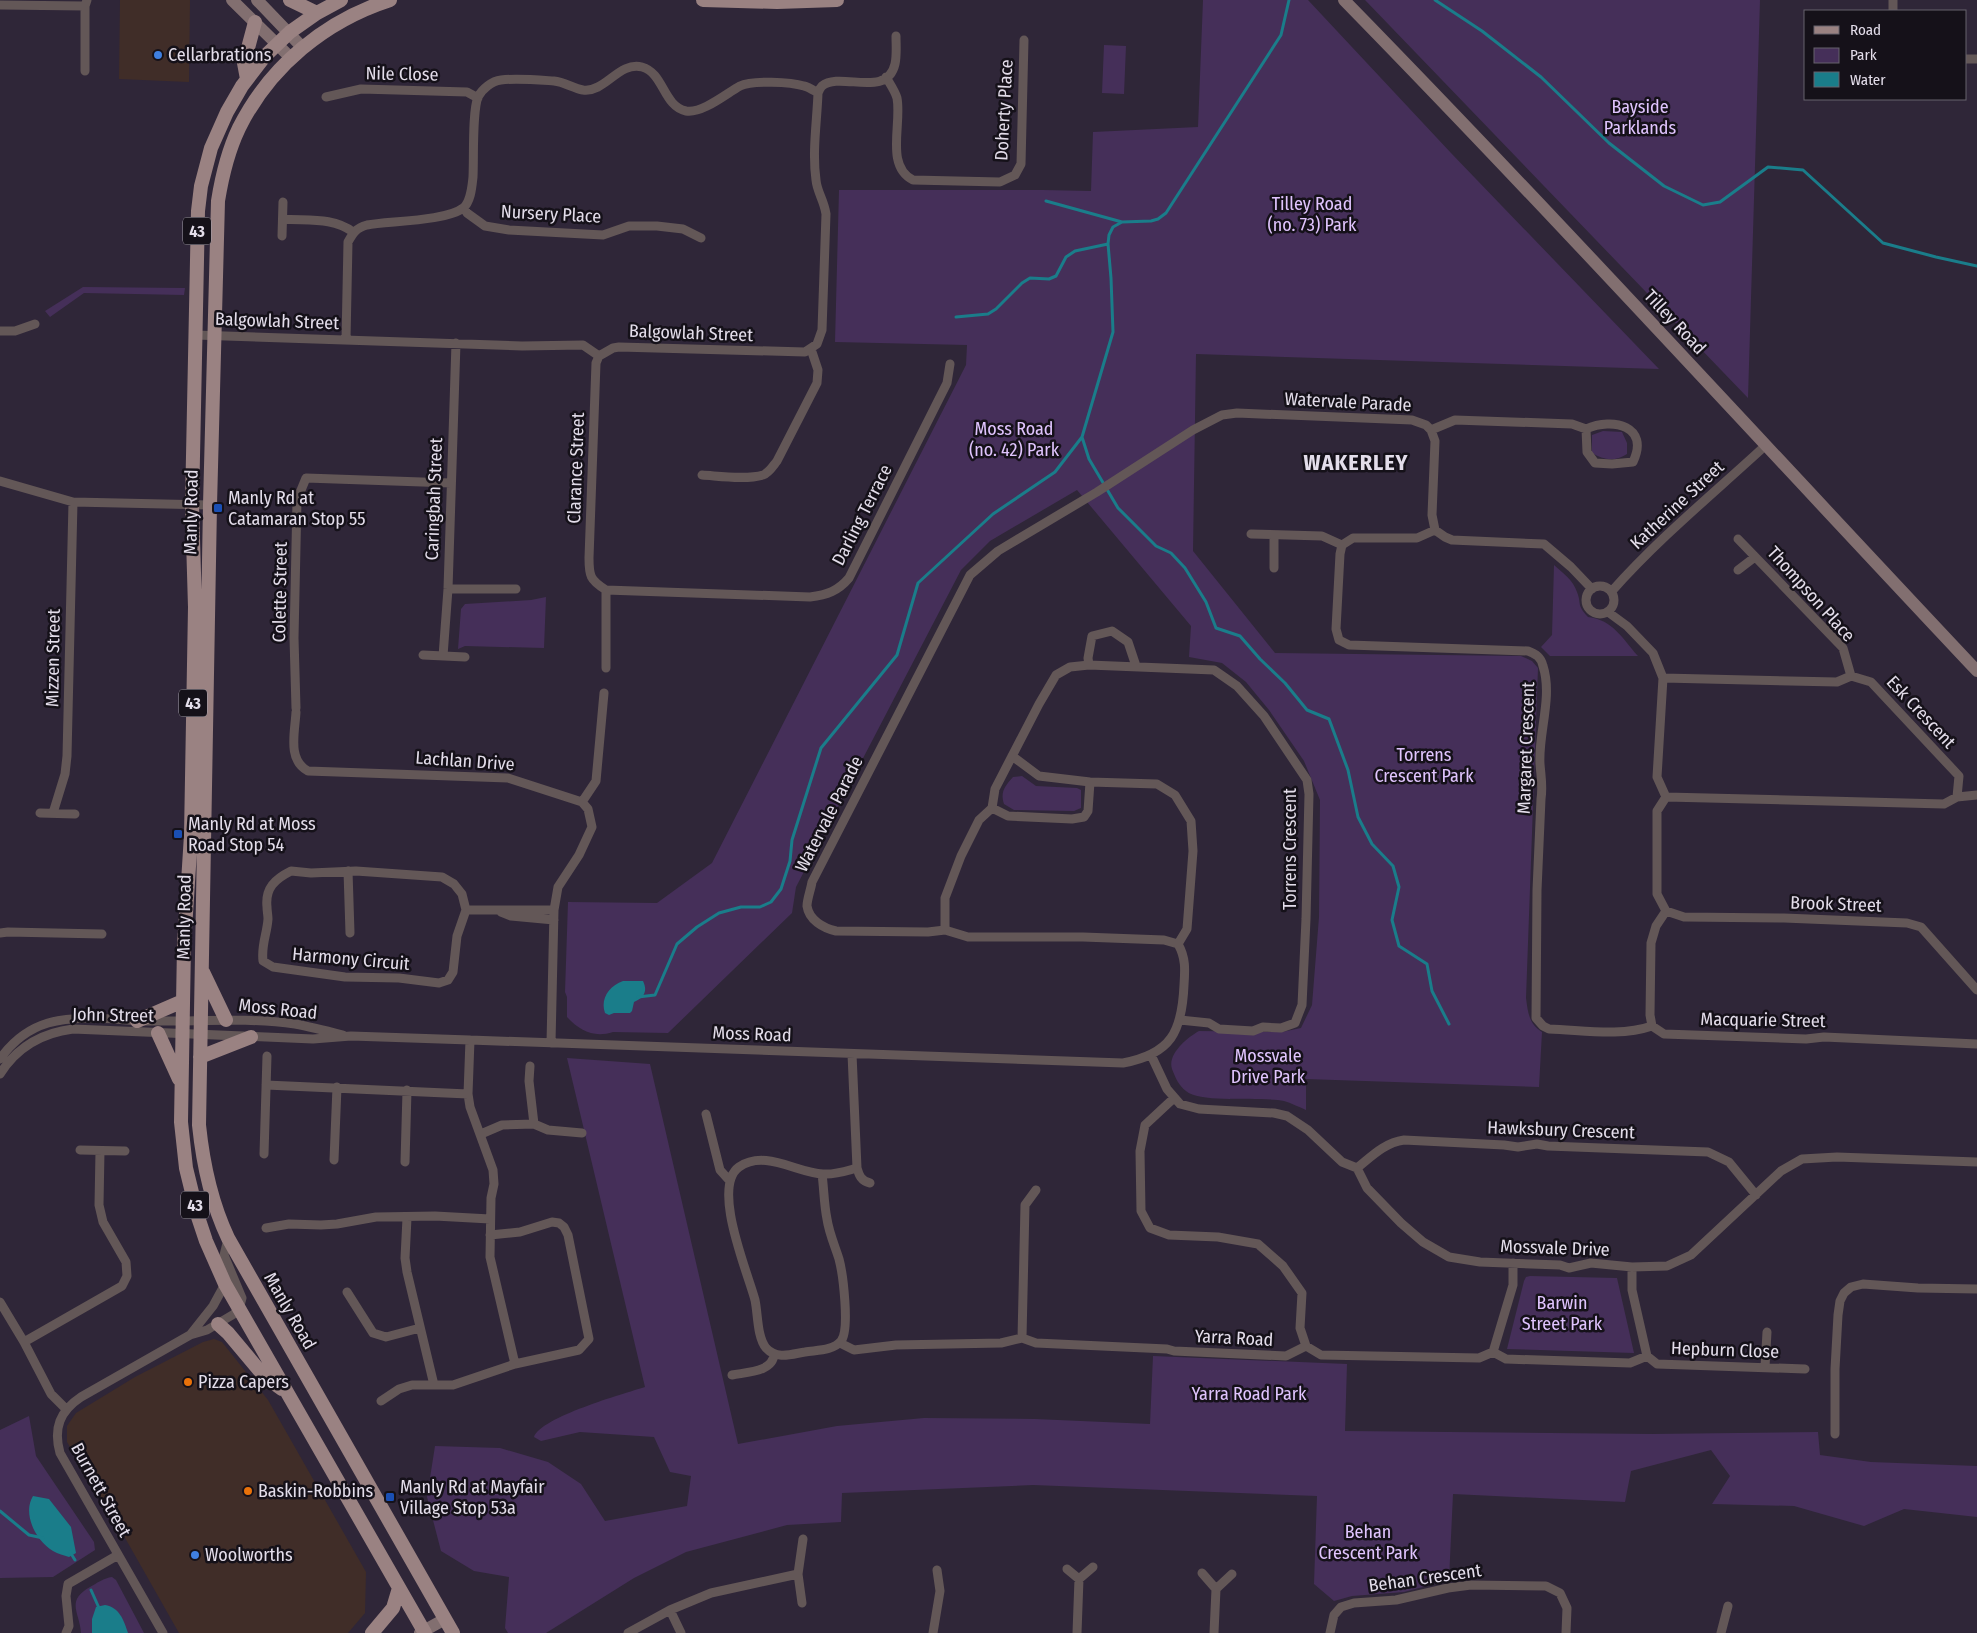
<svg xmlns="http://www.w3.org/2000/svg" width="1977" height="1633" font-family="'Fira Sans Condensed',sans-serif">
<style>
.commercial{fill:#402d28}
.green{fill:#452f59}
.water{fill:#1a7d8a}
.lines{fill:none;stroke-linecap:round;stroke-linejoin:round}
.stream{stroke:#1a7d8a;stroke-width:3}
.minor{stroke:#635757;stroke-width:9}
.secondary{stroke:#826f70;stroke-width:12}
.primary{stroke:#9a8282;stroke-width:14}
.shop-dot{fill:#3f7fe0;stroke:#151119;stroke-width:2}
.transit-dot{fill:#1a4fb4;stroke:#151119;stroke-width:2}
.food-dot{fill:#e8710a;stroke:#151119;stroke-width:2}
.labels{text-anchor:middle;stroke-width:5;stroke-linejoin:round;paint-order:stroke}
.shield{fill:#151119;stroke:#a5a0ab;stroke-width:1}
.shield-label{font-size:16px;font-weight:bold;fill:#e3ddea}
.poi-label{font-size:18px;fill:#e3ddea;stroke:#151119;text-anchor:start}
.street-label{font-size:18px;fill:#e3ddea;stroke:#151119}
.park-label{font-size:18px;fill:#e0c4fe;stroke:#151119}
.district-label{font-size:22px;font-weight:bold;letter-spacing:1px;fill:#e3ddea;stroke:#151119}
</style>
<rect width="100%" height="100%" fill="#2f2638"/>
<path class="commercial" d="M 120,0 L 190,0 L 189,82 L 119,79 Z
M 214,1339 L 222,1342 L 268,1400 L 366,1572 L 365,1613 L 348,1633 L 179,1633 L 120,1529 L 67,1442 L 67,1426 L 76,1413 L 135,1377 L 203,1342 Z"/>
<path class="green" d="M 1203,0 L 1308,0 L 1451,153 L 1659,369 L 1196,354 L 1193,551 L 1275,653 L 1521,656 L 1532,661 L 1538,668 L 1526,998 C 1528,1013 1529,1024 1542,1032 L 1539,1087 L 1306,1079 L 1306,1110 C 1299,1107 1291,1103 1284,1101 C 1263,1096 1201,1104 1186,1091 C 1179,1086 1175,1077 1172,1069 C 1167,1054 1188,1037 1199,1031 L 1282,1032 L 1301,1028 L 1312,1005 L 1319,917 L 1320,800 L 1304,761 L 1269,710 L 1246,682 L 1222,663 L 1189,657 L 1191,626 L 1077,490 L 990,541 L 961,570 L 796,887 L 792,913 L 668,1033 L 613,1032 C 594,1038 580,1031 567,1017 L 567,997 L 565,992 L 568,902 L 657,903 L 712,863 L 966,365 L 967,345 L 835,342 L 839,190 L 1042,190 L 1091,191 L 1093,132 L 1198,127 Z
M 1365,0 L 1760,0 L 1748,398 Z
M 1104,45 L 1126,46 L 1124,94 L 1102,93 Z
M 83,287 L 185,288 L 184,295 L 84,293 L 50,317 L 45,311 Z
M 1603,431 L 1622,432 L 1627,443 L 1627,454 C 1615,462 1603,460 1592,453 L 1592,435 Z
M 1554,565 C 1563,573 1573,580 1577,592 C 1582,605 1576,604 1588,617 C 1613,620 1622,638 1638,656 L 1550,656 L 1541,647 L 1552,635 Z
M 546,597 L 544,648 L 465,646 L 458,649 L 461,609 L 465,604 L 531,600 Z
M 1022,776 L 1036,786 L 1077,788 L 1081,790 L 1081,808 L 1074,811 L 1014,810 L 1004,804 C 1000,792 1005,786 1013,777 Z
M 567,1058 L 650,1064 L 738,1444 L 837,1426 L 924,1418 L 1035,1419 L 1150,1424 L 1153,1356 L 1347,1364 L 1345,1431 L 1652,1434 L 1818,1432 L 1820,1455 L 1871,1462 L 1977,1466 L 1977,1517 L 1904,1509 L 1864,1526 L 1794,1506 L 1712,1504 L 1730,1476 L 1711,1450 L 1631,1471 L 1625,1502 L 1453,1494 L 1449,1580 L 1404,1592 L 1352,1596 L 1334,1601 L 1314,1584 L 1317,1496 L 1033,1485 L 842,1493 L 841,1522 L 787,1525 L 686,1552 L 634,1578 L 546,1633 L 508,1633 L 505,1628 L 509,1577 L 474,1571 L 441,1551 L 427,1497 L 435,1446 L 500,1448 L 548,1462 L 581,1484 L 605,1521 L 687,1506 L 691,1476 L 670,1472 L 654,1437 L 580,1432 L 541,1441 L 534,1437 C 541,1417 623,1394 645,1387 Z
M 1530,1276 L 1617,1278 L 1634,1353 L 1507,1349 L 1524,1281 L 1526,1277 Z
M 29,1416 L 36,1456 L 94,1542 L 95,1550 L 53,1577 L 0,1578 L 0,1430 Z
M 112,1577 L 116,1580 L 144,1633 L 81,1633 C 80,1613 65,1601 90,1587 C 97,1583 104,1578 112,1577 Z"/>
<path class="water" d="M 623,981 L 643,981 C 648,991 644,998 634,1002 L 632,1011 L 630,1013 L 614,1013 L 609,1015 L 605,1013 C 600,999 609,986 623,981 Z
M 33,1496 L 49,1499 L 71,1527 L 76,1553 L 69,1557 C 64,1555 58,1554 53,1551 C 36,1541 22,1514 33,1496 Z
M 105,1605 C 119,1607 124,1620 128,1633 L 92,1633 L 92,1619 L 96,1607 Z"/>
<g class="lines">
<path class="stream" d="M 1435,0 L 1482,31 L 1541,77 L 1609,143 L 1664,186 L 1703,205 L 1720,202 L 1768,167 L 1803,170 L 1883,243 L 1936,257 L 1977,266
M 1046,201 L 1122,222
M 956,317 L 988,314 L 996,309 L 1022,283 L 1030,278 L 1049,279 L 1056,276 L 1066,257 L 1075,251 L 1108,244
M 1082,437 L 1089,459 L 1118,508 L 1156,546 L 1171,553 L 1185,568 L 1206,602 L 1216,628 L 1240,636 L 1260,659 L 1285,683 L 1307,710 L 1329,719 L 1348,770 L 1358,817 L 1372,844 L 1393,866 L 1399,887 L 1392,920 L 1399,946 L 1427,964 L 1432,991 L 1449,1024
M 638,997 L 655,995 L 677,944 L 697,927 L 719,913 L 741,907 L 760,907 L 771,902 L 781,889 L 790,861 L 792,840 L 821,748 L 897,655 L 918,583 L 993,514 L 1055,472 L 1082,437 L 1113,332 L 1111,278 L 1108,244 L 1109,235 L 1113,227 L 1122,222 L 1151,221 L 1158,219 L 1166,213 L 1281,35 L 1289,0
M 0,1511 L 29,1535 L 43,1538
M 70,1552 L 75,1560
M 91,1590 L 99,1608"/>
<path class="minor" d="M 0,5 L 85,6
M 1893,11 L 1893,0
M 1966,59 L 1977,59
M 85,71 L 85,6 L 87,0
M 886,77 C 890,84 895,91 897,98 C 902,124 885,166 913,180 L 1000,182 L 1015,175 L 1021,164 L 1024,40
M 326,97 L 361,89 L 467,92 L 478,98
M 464,208 L 467,213 L 485,226 L 509,230 L 603,235 L 629,226 L 657,226 L 683,229 L 701,238
M 283,219 C 308,221 333,217 353,232
M 282,236 L 283,202
M 0,331 L 15,331 L 35,324
M 195,335 L 522,346 L 583,345 L 599,356 L 613,348 L 619,347 L 805,352 L 817,344 L 822,330 L 826,214 C 824,200 817,192 816,180 C 812,152 817,121 818,93 C 819,90 820,88 822,86 C 840,71 887,99 895,64 C 897,55 896,45 896,36
M 346,340 L 348,242 C 353,233 356,228 367,225 C 389,221 447,221 463,208 C 471,202 472,186 473,177 C 474,158 472,112 478,97 C 482,89 492,81 501,80 C 516,78 539,80 554,81 C 564,82 573,88 583,90 C 605,93 619,61 642,67 C 664,73 663,106 686,111 C 702,114 727,93 740,86 C 752,80 791,82 804,86 C 809,87 813,90 818,93
M 599,356 L 596,363 L 589,558 C 589,576 590,580 606,590 L 810,597 C 827,595 838,591 849,578 L 947,383 L 950,364
M 1431,430 L 1435,441 L 1432,515 L 1435,530 L 1445,537 L 1452,540 L 1544,544 L 1571,567 L 1592,589
M 702,475 C 719,476 746,480 763,475 C 769,473 773,466 777,461 L 817,383 L 818,370 L 811,349
M 0,481 L 73,502 L 210,505
M 1251,534 L 1322,536 L 1342,545 L 1340,554 L 1336,629 L 1339,640 L 1349,645 L 1528,651 C 1536,654 1541,657 1543,666 C 1553,697 1538,734 1540,764 C 1541,777 1543,786 1541,799 L 1537,890 L 1536,1018 L 1543,1026 L 1549,1029 C 1583,1030 1620,1037 1652,1026
M 1738,539 L 1843,648 L 1851,676
M 1342,545 L 1353,538 L 1417,538 L 1435,530
M 1274,568 L 1274,535
M 1738,570 L 1755,557
M1586 600a14 14 0 1 1 28 0a14 14 0 1 1-28 0Z
M 448,589 L 516,589
M 1612,591 C 1659,538 1714,493 1766,445
M 1608,612 L 1627,626 L 1653,653 L 1663,678 L 1657,777 L 1666,797 L 1657,811 L 1657,894 L 1666,911
M 423,655 L 465,657
M 443,656 L 448,589 L 456,343
M 1089,665 L 1088,658 L 1092,636 L 1112,631 L 1128,642 L 1136,666
M 606,668 L 606,590
M 1663,678 L 1837,682 L 1851,676 L 1871,682 L 1959,776 L 1957,797
M 296,708 L 294,638 L 297,500 L 306,478 L 451,483
M 296,712 C 295,732 287,760 308,771 L 508,778 L 582,802 L 588,809 L 592,827 L 579,855 L 558,887 L 554,910 L 551,1043
M 1012,756 L 1039,776 L 1090,782 L 1157,784 L 1175,795 L 1191,821 L 1193,851 L 1187,929 L 1178,944
M 1666,797 L 1944,804 L 1957,797 L 1977,795
M 582,802 L 596,781 L 604,693
M 992,808 L 1008,816 L 1072,819 L 1084,817 L 1088,811 L 1090,782
M 40,813 L 75,814
M 53,813 L 65,774 L 67,756 L 73,502
M 291,871 L 311,873 L 356,871 L 442,877 L 454,884 L 462,894 L 466,910 L 457,936 L 453,972 L 448,980 L 439,983 L 399,978 L 345,977 L 273,967 L 263,961 C 261,945 267,934 268,919 C 268,915 267,911 267,907 C 265,888 275,879 291,871 Z
M 348,871 L 350,933
M 466,910 L 554,910
M 501,912 L 511,916 L 554,920
M 945,930 L 945,898 L 961,856 L 979,820 L 992,808 L 995,789 L 1039,704 L 1056,675 L 1070,667 L 1089,665 L 1214,670 L 1237,686 L 1264,716 L 1307,780 L 1309,794 L 1306,919 L 1302,1005 L 1295,1023 L 1281,1028 L 1263,1027 L 1253,1031 L 1219,1029 L 1209,1023 L 1180,1020
M 0,933 L 8,932 L 102,934
M 1977,990 L 1921,927 L 1907,923 L 1784,918 L 1684,917 L 1666,911 L 1656,926 L 1651,943 L 1650,1015 L 1652,1026 L 1664,1034 L 1806,1039 L 1824,1037 L 1977,1044
M 470,1040 L 468,1094 L 470,1107 L 493,1170 L 494,1184 L 491,1198 L 490,1257 L 515,1364
M 852,1054 L 857,1168 C 859,1175 861,1181 870,1183
M 1151,1055 L 1167,1089 L 1180,1104 L 1199,1109 L 1274,1113 L 1287,1116 L 1308,1130 L 1342,1162 L 1357,1168 L 1367,1188 L 1401,1223 L 1423,1242 L 1449,1257 L 1480,1262 L 1560,1265 L 1569,1268 L 1591,1263 L 1632,1267 L 1667,1266 L 1691,1255 L 1781,1171 L 1802,1159 L 1837,1157 L 1977,1162
M 0,1059 C 12,1042 28,1029 48,1023 C 79,1014 115,1020 146,1021 C 195,1022 246,1017 295,1024 C 311,1027 327,1031 343,1035
M 530,1066 L 529,1081 L 534,1124
M 0,1074 C 17,1047 41,1033 73,1029 L 313,1039 L 351,1036 L 470,1040 L 1123,1063 C 1171,1054 1182,1032 1184,985 C 1185,970 1186,958 1178,944 L 1164,940 L 1083,937 L 968,937 L 945,930 L 928,932 L 836,931 C 823,928 809,920 807,906 C 807,899 811,889 812,882 L 970,575 L 998,551 L 1097,492 L 1193,430 L 1222,415 L 1237,413 L 1412,420 L 1426,425 L 1431,430 L 1455,420 L 1572,424 L 1586,429 C 1613,417 1650,426 1633,462 L 1612,464 L 1595,463 L 1587,452 L 1586,429
M 266,1085 L 468,1094
M 1174,1098 L 1145,1125 L 1140,1151 L 1141,1211 L 1150,1228 L 1169,1235 L 1218,1237 L 1258,1244 L 1283,1266 L 1302,1293 L 1300,1328 L 1306,1346
M 706,1114 L 720,1170 L 729,1180
M 481,1134 L 502,1125 L 534,1124 L 548,1130 L 582,1133
M 80,1150 L 125,1151
M 264,1154 L 267,1056
M 334,1160 L 337,1087
M 405,1162 L 407,1090
M 1357,1168 C 1372,1156 1384,1143 1404,1140 L 1504,1145 L 1518,1147 L 1537,1144 L 1548,1146 L 1708,1152 L 1729,1162 L 1756,1195
M 822,1174 C 824,1189 824,1205 827,1219 C 829,1233 835,1246 839,1259 C 843,1274 850,1330 841,1341 C 833,1351 816,1350 805,1352 C 792,1354 777,1360 766,1348 C 757,1337 758,1314 755,1300 C 748,1273 711,1187 739,1167 C 765,1149 797,1173 823,1174 C 835,1175 846,1171 857,1168
M 407,1218 L 405,1258 L 407,1272 L 434,1385
M 266,1228 L 289,1224 L 321,1225 L 337,1224 L 376,1217 L 435,1216 L 490,1219
M 1632,1267 L 1632,1290 L 1647,1356 L 1657,1364 L 1805,1369
M 347,1292 L 373,1333 L 386,1337 L 420,1328
M 0,1302 L 24,1342 L 51,1394 L 66,1409
M 190,1335 L 213,1306 L 225,1284
M 1022,1338 L 1025,1205 L 1036,1190
M 24,1342 L 122,1286 L 127,1276 L 126,1262 L 103,1222 L 99,1205 L 100,1151
M 840,1343 L 854,1350 L 896,1345 L 1001,1343 L 1022,1338 L 1036,1343 L 1167,1349 L 1174,1351 L 1286,1356 L 1306,1346 L 1321,1355 L 1479,1358 L 1493,1352 L 1513,1285 L 1513,1263
M 1493,1352 L 1506,1359 L 1630,1363 L 1647,1356
M 1765,1367 L 1767,1332
M 732,1375 C 747,1372 773,1372 774,1354
M 381,1401 L 399,1389 L 412,1385 L 453,1385 L 515,1364 L 579,1350 L 589,1339 L 568,1235 L 564,1227 L 559,1223 L 552,1222 L 520,1232 L 490,1235
M 1835,1434 L 1835,1369 L 1838,1315 L 1840,1301 L 1844,1293 L 1851,1287 L 1863,1284 L 1918,1288 L 1977,1289
M 1067,1569 L 1079,1579 L 1093,1567
M 1202,1573 L 1216,1589 L 1232,1574
M 802,1603 L 798,1574 L 803,1539
M 670,1610 L 681,1633
M 66,1633 L 69,1626 L 66,1596 L 68,1584 L 118,1555
M 163,1633 L 60,1453 C 53,1428 60,1411 81,1397 L 190,1335 L 207,1330 L 234,1314 L 239,1309 L 242,1298 L 224,1255 L 228,1239
M 628,1633 L 670,1610 L 711,1593 L 798,1574
M 933,1633 L 940,1591 L 937,1570
M 1077,1633 L 1079,1579
M 1214,1633 L 1216,1589
M 1330,1633 L 1334,1615 L 1341,1607 L 1354,1603 L 1396,1600 L 1448,1588 L 1471,1585 L 1546,1586 L 1560,1593 L 1567,1608 L 1566,1633
M 1721,1633 L 1728,1606"/>
<path class="secondary" d="M 232,0 L 291,58
M 257,0 L 303,48
M 1344,0 C 1559,220 1766,447 1977,671
M 420,1633 L 445,1619"/>
<path class="primary" d="M 290,0 L 317,13
M 341,0 L 317,13 L 290,32 L 265,56 L 242,86 L 227,112 L 211,148 L 201,186 L 198,211 L 192,505 L 195,607 L 191,835 L 184,945 L 181,1122 L 186,1168 L 198,1217 L 206,1241 L 225,1284 L 425,1633
M 390,0 C 325,21 270,66 239,128 C 228,151 222,176 218,201 L 210,505 L 199,1125 C 203,1164 211,1202 228,1238 L 453,1633
M 703,0 L 777,2 L 837,0
M 247,79 L 244,63 L 255,22
M 203,972 L 226,1020
M 137,1021 L 183,1001
M 158,1033 L 179,1079
M 200,1057 L 251,1037
M 218,1324 L 228,1333 L 264,1376 L 282,1389
M 372,1633 L 393,1608 L 399,1588"/>
</g>
<g class="shop-dot">
<circle cx="158" cy="55" r="5"/>
<circle cx="195" cy="1555" r="5"/>
</g>
<g class="transit-dot">
<rect x="213" y="503" width="10" height="10" rx="2.5"/>
<rect x="173" y="829" width="10" height="10" rx="2.5"/>
<rect x="385" y="1492" width="10" height="10" rx="2.5"/>
</g>
<g class="food-dot">
<circle cx="188" cy="1382" r="5"/>
<circle cx="248" cy="1491" r="5"/>
</g>
<g class="labels">
<g class="shield">
<rect x="183" y="217.5" width="28" height="27" rx="4"/>
<rect x="179" y="689.5" width="28" height="27" rx="4"/>
<rect x="181" y="1191.5" width="28" height="27" rx="4"/>
</g>
<g class="shield-label">
<text x="197" y="237">43</text>
<text x="193" y="709">43</text>
<text x="195" y="1211">43</text>
</g>
<g class="poi-label">
<text x="168" y="61">Cellarbrations</text>
<text x="228" y="504">Manly Rd at<tspan x="228" dy="21">Catamaran Stop 55</tspan></text>
<text x="188" y="830">Manly Rd at Moss<tspan x="188" dy="21">Road Stop 54</tspan></text>
<text x="198" y="1388">Pizza Capers</text>
<text x="400" y="1493">Manly Rd at Mayfair<tspan x="400" dy="21">Village Stop 53a</tspan></text>
<text x="258" y="1497">Baskin-Robbins</text>
<text x="205" y="1561">Woolworths</text>
</g>
<g class="street-label">
<text transform="translate(402 74) rotate(1)" y="6">Nile Close</text>
<text transform="translate(1004 110) rotate(-87)" y="6">Doherty Place</text>
<text transform="translate(551 214) rotate(3)" y="6">Nursery Place</text>
<text transform="translate(277 321) rotate(2)" y="6">Balgowlah Street</text>
<text transform="translate(1675 322) rotate(47)" y="6">Tilley Road</text>
<text transform="translate(691 333) rotate(2)" y="6">Balgowlah Street</text>
<text transform="translate(1348 402) rotate(3)" y="6">Watervale Parade</text>
<text transform="translate(576 468) rotate(-88)" y="6">Clarance Street</text>
<text transform="translate(434 499) rotate(-88)" y="6">Caringbah Street</text>
<text transform="translate(1677 505) rotate(-43)" y="6">Katherine Street</text>
<text transform="translate(191 512) rotate(-89)" y="6">Manly Road</text>
<text transform="translate(862 515) rotate(-63)" y="6">Darling Terrace</text>
<text transform="translate(280 592) rotate(-89)" y="6">Colette Street</text>
<text transform="translate(1811 594) rotate(48)" y="6">Thompson Place</text>
<text transform="translate(53 658) rotate(-89)" y="6">Mizzen Street</text>
<text transform="translate(1921 712) rotate(47)" y="6">Esk Crescent</text>
<text transform="translate(1526 748) rotate(-88)" y="6">Margaret Crescent</text>
<text transform="translate(465 761) rotate(4)" y="6">Lachlan Drive</text>
<text transform="translate(829 814) rotate(-63)" y="6">Watervale Parade</text>
<text transform="translate(1290 849) rotate(-90)" y="6">Torrens Crescent</text>
<text transform="translate(1836 904) rotate(2)" y="6">Brook Street</text>
<text transform="translate(184 917) rotate(-89)" y="6">Manly Road</text>
<text transform="translate(351 959) rotate(5)" y="6">Harmony Circuit</text>
<text transform="translate(278 1009) rotate(6)" y="6">Moss Road</text>
<text transform="translate(113 1015) rotate(1)" y="6">John Street</text>
<text transform="translate(1763 1020) rotate(1)" y="6">Macquarie Street</text>
<text transform="translate(752 1034) rotate(2)" y="6">Moss Road</text>
<text transform="translate(1561 1130) rotate(2)" y="6">Hawksbury Crescent</text>
<text transform="translate(1555 1248) rotate(2)" y="6">Mossvale Drive</text>
<text transform="translate(290 1311) rotate(60)" y="6">Manly Road</text>
<text transform="translate(1234 1338) rotate(3)" y="6">Yarra Road</text>
<text transform="translate(1725 1350) rotate(2)" y="6">Hepburn Close</text>
<text transform="translate(101 1490) rotate(61)" y="6">Burnett Street</text>
<text transform="translate(1425 1578) rotate(-8)" y="6">Behan Crescent</text>
</g>
<g class="park-label">
<text x="1640" y="113">Bayside<tspan x="1640" dy="21">Parklands</tspan></text>
<text x="1312" y="210">Tilley Road<tspan x="1312" dy="21">(no. 73) Park</tspan></text>
<text x="1014" y="435">Moss Road<tspan x="1014" dy="21">(no. 42) Park</tspan></text>
<text x="1424" y="761">Torrens<tspan x="1424" dy="21">Crescent Park</tspan></text>
<text x="1268" y="1062">Mossvale<tspan x="1268" dy="21">Drive Park</tspan></text>
<text x="1562" y="1309">Barwin<tspan x="1562" dy="21">Street Park</tspan></text>
<text x="1249" y="1400">Yarra Road Park</text>
<text x="1368" y="1538">Behan<tspan x="1368" dy="21">Crescent Park</tspan></text>
</g>
<g class="district-label">
<text x="1356" y="470">WAKERLEY</text>
</g>
</g>
<rect x="1804" y="10" width="162" height="90" fill="#151119" stroke="#67636d"/>
<rect x="1814" y="26" width="25" height="8" fill="#9a8282" stroke="#67636d"/>
<text x="1850" y="35" font-size="15" fill="#e3ddea">Road</text>
<rect x="1814" y="48" width="25" height="15" fill="#452f59" stroke="#67636d"/>
<text x="1850" y="60" font-size="15" fill="#e3ddea">Park</text>
<rect x="1814" y="72" width="25" height="15" fill="#1a7d8a" stroke="#67636d"/>
<text x="1850" y="85" font-size="15" fill="#e3ddea">Water</text>
</svg>
